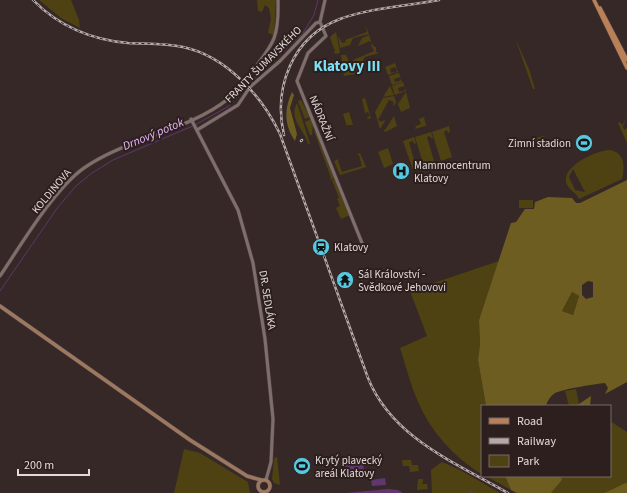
<svg xmlns="http://www.w3.org/2000/svg" width="627" height="493" font-family="'Source Sans 3',sans-serif">
<style>
.green{fill:#4f4212;fill-rule:evenodd}
.forest{fill:#6d5d21;fill-rule:evenodd}
.water{fill:#5f366e}
.lines{fill:none;stroke-linecap:round;stroke-linejoin:round}
.stream{stroke:#5f366e;stroke-width:1}
.tertiary-casing{stroke:#504544;stroke-width:4}
.secondary-casing{stroke:#504544;stroke-width:4.5}
.primary-casing{stroke:#504544;stroke-width:4.5}
.tertiary{stroke:#7f6e6c;stroke-width:3}
.secondary{stroke:#9c7861;stroke-width:3.5}
.primary{stroke:#b98155;stroke-width:3.5}
.rail-casing{stroke:#b4aaa9;stroke-width:2.5}
.rail{stroke:#2c1f1d;stroke-width:1;stroke-dasharray:3;stroke-linecap:butt}
.labels{text-anchor:middle;stroke-width:4;stroke-linejoin:round;paint-order:stroke}
.street-label{font-size:11px;fill:#e2d9d8;stroke:#2c1f1d}
.poi-label{font-size:11px;fill:#e2d9d8;stroke:#2c1f1d;text-anchor:start}
.water-label{font-size:12px;font-style:italic;fill:#ebbafe;stroke:#2c1f1d}
.district-label{font-size:15px;font-weight:bold;fill:#7be1f7;stroke:#2c1f1d}
</style>
<rect width="100%" height="100%" fill="#362827"/>
<path class="green" d="M 39,0 L 71,0 L 79,20 L 80,28 L 61,18 Z
M 257,0 L 276,0 L 274,35 L 268,33 L 271,19 L 269,8 L 265,5 L 262,12 L 258,11 Z
M 365,25 L 369,34 L 353,38 L 350,45 L 340,48 L 338,36 L 342,43 L 346,42 L 345,40 L 367,32 Z
M 336,32 L 340,53 L 335,54 L 334,51 L 336,49 L 334,49 L 330,37 Z
M 369,35 L 372,44 L 370,41 L 358,46 L 362,38 Z
M 515,38 L 529,69 L 535,89 L 533,89 Z
M 373,44 L 374,47 L 376,47 L 376,52 L 379,53 L 365,57 L 355,74 L 344,76 L 341,55 L 346,55 L 350,64 L 353,62 L 353,60 L 374,51 L 371,45 Z
M 395,63 L 398,72 L 395,73 L 397,70 L 395,67 L 390,69 L 391,73 L 394,72 L 394,73 L 388,75 L 385,67 Z
M 399,73 L 402,82 L 399,83 L 399,81 L 401,80 L 400,77 L 394,79 L 395,82 L 398,81 L 399,83 L 392,85 L 389,76 Z
M 403,82 L 406,91 L 403,92 L 405,89 L 404,86 L 398,88 L 399,92 L 402,91 L 403,92 L 395,95 L 392,86 Z
M 390,86 L 394,95 L 383,97 Z
M 406,92 L 410,108 L 401,112 L 398,104 Z
M 394,96 L 396,102 L 394,106 L 393,105 L 394,102 L 389,100 L 378,120 L 382,122 L 384,120 L 385,121 L 380,129 L 375,112 L 383,98 Z
M 365,98 L 371,118 L 368,119 L 367,117 L 370,116 L 368,112 L 365,113 L 362,99 Z
M 301,100 L 310,117 L 305,119 L 299,104 L 298,101 Z
M 297,103 L 310,144 L 308,144 C 305,130 288,120 297,103 Z
M 349,112 L 353,125 L 347,125 L 347,127 L 345,128 L 347,127 L 343,114 Z
M 394,116 L 397,126 L 385,132 L 383,130 L 385,130 Z
M 424,117 L 425,118 L 424,118 L 426,125 L 428,125 L 415,129 L 416,126 L 421,124 L 419,119 Z
M 627,118 L 623,126 L 624,130 L 627,128 L 627,143 L 618,123 L 620,122 L 622,125 Z
M 311,119 L 313,126 L 312,135 L 310,135 L 305,122 Z
M 449,126 L 450,132 L 448,133 L 447,130 L 444,132 L 452,157 L 441,161 L 432,132 Z
M 314,131 L 316,131 L 335,178 L 330,180 L 331,178 Z
M 431,132 L 433,138 L 431,138 L 430,136 L 427,137 L 434,161 L 435,163 L 440,160 L 440,161 L 424,166 L 415,137 Z
M 544,136 L 548,148 L 523,147 L 523,144 L 520,143 L 522,141 Z
M 414,137 L 416,143 L 414,144 L 413,141 L 409,142 L 416,167 L 418,168 L 422,165 L 423,168 L 415,171 L 413,170 L 403,141 Z
M 388,148 L 393,164 L 384,168 L 378,152 Z
M 609,150 C 625,152 625,166 622,179 L 579,199 C 576,192 568,190 566,182 C 563,166 595,151 609,150 ZM 573,169 L 585,192 L 584,192 L 575,190 L 569,177 Z
M 360,153 L 366,167 L 340,175 L 334,161 L 339,159 L 338,161 L 342,172 L 362,166 L 359,155 L 357,155 Z
M 336,179 L 350,215 L 341,219 L 336,208 L 340,206 L 337,199 L 339,198 L 332,180 Z
M 519,200 L 533,200 L 533,208 L 519,208 Z
M 499,261 L 479,320 L 480,344 L 478,360 L 486,406 L 482,406 L 482,474 C 459,461 435,436 423,412 C 412,392 407,369 400,348 L 427,336 L 410,291 Z
M 572,292 L 579,296 L 573,315 L 562,311 Z
M 576,389 L 579,404 L 569,406 L 565,391 Z
M 610,421 L 627,432 L 627,483 L 617,489 L 604,493 L 551,493 L 562,480 L 561,476 L 610,476 Z
M 184,449 L 200,453 L 248,482 L 250,493 L 174,493 Z
M 276,457 L 277,457 L 280,485 L 274,483 L 272,479 L 274,459 Z
M 402,460 L 411,460 L 412,465 L 418,465 L 419,471 L 410,472 L 409,466 L 403,466 Z
M 442,462 L 460,470 L 500,493 L 432,493 L 431,470 Z
M 486,476 L 505,476 L 511,490 Z
M 418,479 L 423,479 L 423,483 L 421,484 L 427,484 L 428,489 L 417,490 Z"/>
<path class="forest" d="M 292,92 L 294,95 L 290,108 L 297,134 L 295,141 C 284,125 284,109 292,92 Z
M 627,180 L 627,382 L 605,394 L 608,388 L 605,383 C 594,384 564,389 555,393 C 551,396 547,401 546,406 L 486,406 L 478,360 L 480,344 L 479,320 L 511,223 L 516,222 L 525,209 L 534,209 L 535,202 L 548,197 L 572,198 L 576,203 L 580,203 ZM 588,281 L 593,282 L 593,297 L 586,299 L 582,295 L 582,285 ZM 572,292 L 579,296 L 573,315 L 562,311 Z
M 591,396 L 590,406 L 570,406 L 579,404 Z
M 505,476 L 561,476 L 562,480 L 551,493 L 517,493 L 511,490 Z
M 627,483 L 627,493 L 604,493 C 611,491 623,483 627,483 Z"/>
<path class="water" d="M 363,463 L 364,470 L 346,472 L 345,465 Z
M 385,478 L 386,485 L 372,486 L 371,480 Z
M 388,489 L 398,490 L 403,493 L 346,493 Z"/>
<g class="lines">
<path class="stream" d="M 0,291 L 58,207 L 76,186 L 92,173 L 113,160 L 195,125 L 229,106 L 244,88 L 303,33 L 314,15 L 318,0
M 470,493 L 473,489"/>
<defs>
<path id="tertiary" d="M 325,0 L 320,22 L 326,36 L 308,53 L 297,81 L 364,248
M 191,119 L 238,210 L 253,263 L 265,339 L 273,419 L 271,462 L 266,480
M 197,130 L 238,105 L 250,87 L 280,61 L 316,23 L 320,22
M 0,276 C 21,245 54,189 84,168 C 127,138 188,131 228,99 C 238,91 246,79 254,69 C 275,42 279,35 278,0"/>
<path id="secondary" d="M 0,306 L 190,440 L 247,476 L 261,480
M258 486a6 6 0 1 1 12 0a6 6 0 1 1-12 0Z"/>
<path id="primary" d="M 594,0 L 627,68
M 600,8 L 627,60"/>
</defs>
<use href="#tertiary" class="tertiary-casing"/>
<use href="#secondary" class="secondary-casing"/>
<use href="#primary" class="primary-casing"/>
<use href="#tertiary" class="tertiary"/>
<use href="#secondary" class="secondary"/>
<use href="#primary" class="primary"/>
<defs>
<path id="rail" d="M 33,0 C 58,26 92,40 128,43 C 146,44 165,43 183,47 C 226,56 262,96 280,134 L 368,378 C 392,438 456,463 508,493
M 284,135 C 273,88 292,37 340,19 C 369,8 407,6 439,0
M 301,141 L 302,140"/>
</defs>
<use href="#rail" class="rail-casing"/>
<use href="#rail" class="rail"/>
</g>
<defs>
<symbol id="stadium-disc" viewBox="-11 -11 22 22"><circle r="9.5" fill="#56c9e0" stroke="#2c1f1d"/><path d="M0-5a6.5 5 0 1 0 0 10a6.5 5 0 1 0 0-10ZM-3.5-1.8h7v3.6h-7Z" fill="#111"/></symbol>
<symbol id="hospital-disc" viewBox="-11 -11 22 22"><circle r="9.5" fill="#56c9e0" stroke="#2c1f1d"/><path d="M-5-5h3v3.5h4V-5h3V5h-3V1.5h-4V5h-3Z" fill="#111"/></symbol>
<symbol id="station-disc" viewBox="-11 -11 22 22"><circle r="9.5" fill="#56c9e0" stroke="#2c1f1d"/><path d="M-3-6H3Q5-6 5-4V2Q5 4 3 4L4.5 6H3L1.5 4h-3L-3 6H-4.5L-3 4Q-5 4-5 2V-4Q-5-6-3-6ZM-3.5-4v3h7v-3ZM-3.5 1v1.5H-2V1ZM2 1v1.5H3.5V1Z" fill="#111"/></symbol>
<symbol id="temple-disc" viewBox="-11 -11 22 22"><circle r="9.5" fill="#56c9e0" stroke="#2c1f1d"/><path d="M0-6L5-2H3V0L6.5 2.5H4V6H1.5V3h-3V6H-4V2.5H-6.5L-3 0V-2H-5Z" fill="#111"/></symbol>
</defs>
<g fill-rule="evenodd">
<use href="#stadium-disc" x="574" y="133" width="20" height="20"/>
<use href="#hospital-disc" x="391" y="161" width="20" height="20"/>
<use href="#station-disc" x="311" y="237" width="20" height="20"/>
<use href="#temple-disc" x="335" y="270" width="20" height="20"/>
<use href="#stadium-disc" x="292" y="456" width="20" height="20"/>
</g>
<g class="labels">
<g class="street-label">
<text transform="translate(263 64) rotate(-45)" y="4">FRANTY ŠUMAVSKÉHO</text>
<text transform="translate(322 118) rotate(68)" y="4">NÁDRAŽNÍ</text>
<text transform="translate(51 191) rotate(-50)" y="4">KOLDINOVA</text>
<text transform="translate(268 300) rotate(81)" y="4">DR. SEDLÁKA</text>
</g>
<g class="poi-label">
<text x="571" y="147" text-anchor="end">Zimní stadion</text>
<text x="414" y="169">Mammocentrum<tspan x="414" dy="13">Klatovy</tspan></text>
<text x="334" y="251">Klatovy</text>
<text x="358" y="278">Sál Království -<tspan x="358" dy="13">Svědkové Jehovovi</tspan></text>
<text x="315" y="464">Krytý plavecký<tspan x="315" dy="13">areál Klatovy</tspan></text>
</g>
<g class="water-label">
<text transform="translate(153 134) rotate(-23)" y="4">Drnový potok</text>
</g>
<g class="district-label">
<text x="347" y="71">Klatovy III</text>
</g>
</g>
<rect x="481" y="405" width="130" height="72" fill="#2c1f1d" stroke="#756968"/>
<rect x="489" y="418" width="20" height="6" fill="#b98155" stroke="#756968"/>
<text x="517" y="425" font-size="12" fill="#e2d9d8">Road</text>
<rect x="489" y="438" width="20" height="6" fill="#b4aaa9" stroke="#756968"/>
<text x="517" y="445" font-size="12" fill="#e2d9d8">Railway</text>
<rect x="489" y="455" width="20" height="12" fill="#4f4212" stroke="#756968"/>
<text x="517" y="465" font-size="12" fill="#e2d9d8">Park</text>
<path d="M18 469v6h71v-6" fill="none" stroke="#e2d9d8" stroke-width="2"/>
<text x="24" y="469" font-size="12" fill="#e2d9d8" stroke="#2c1f1d" stroke-width="3" paint-order="stroke">200 m</text>
</svg>
